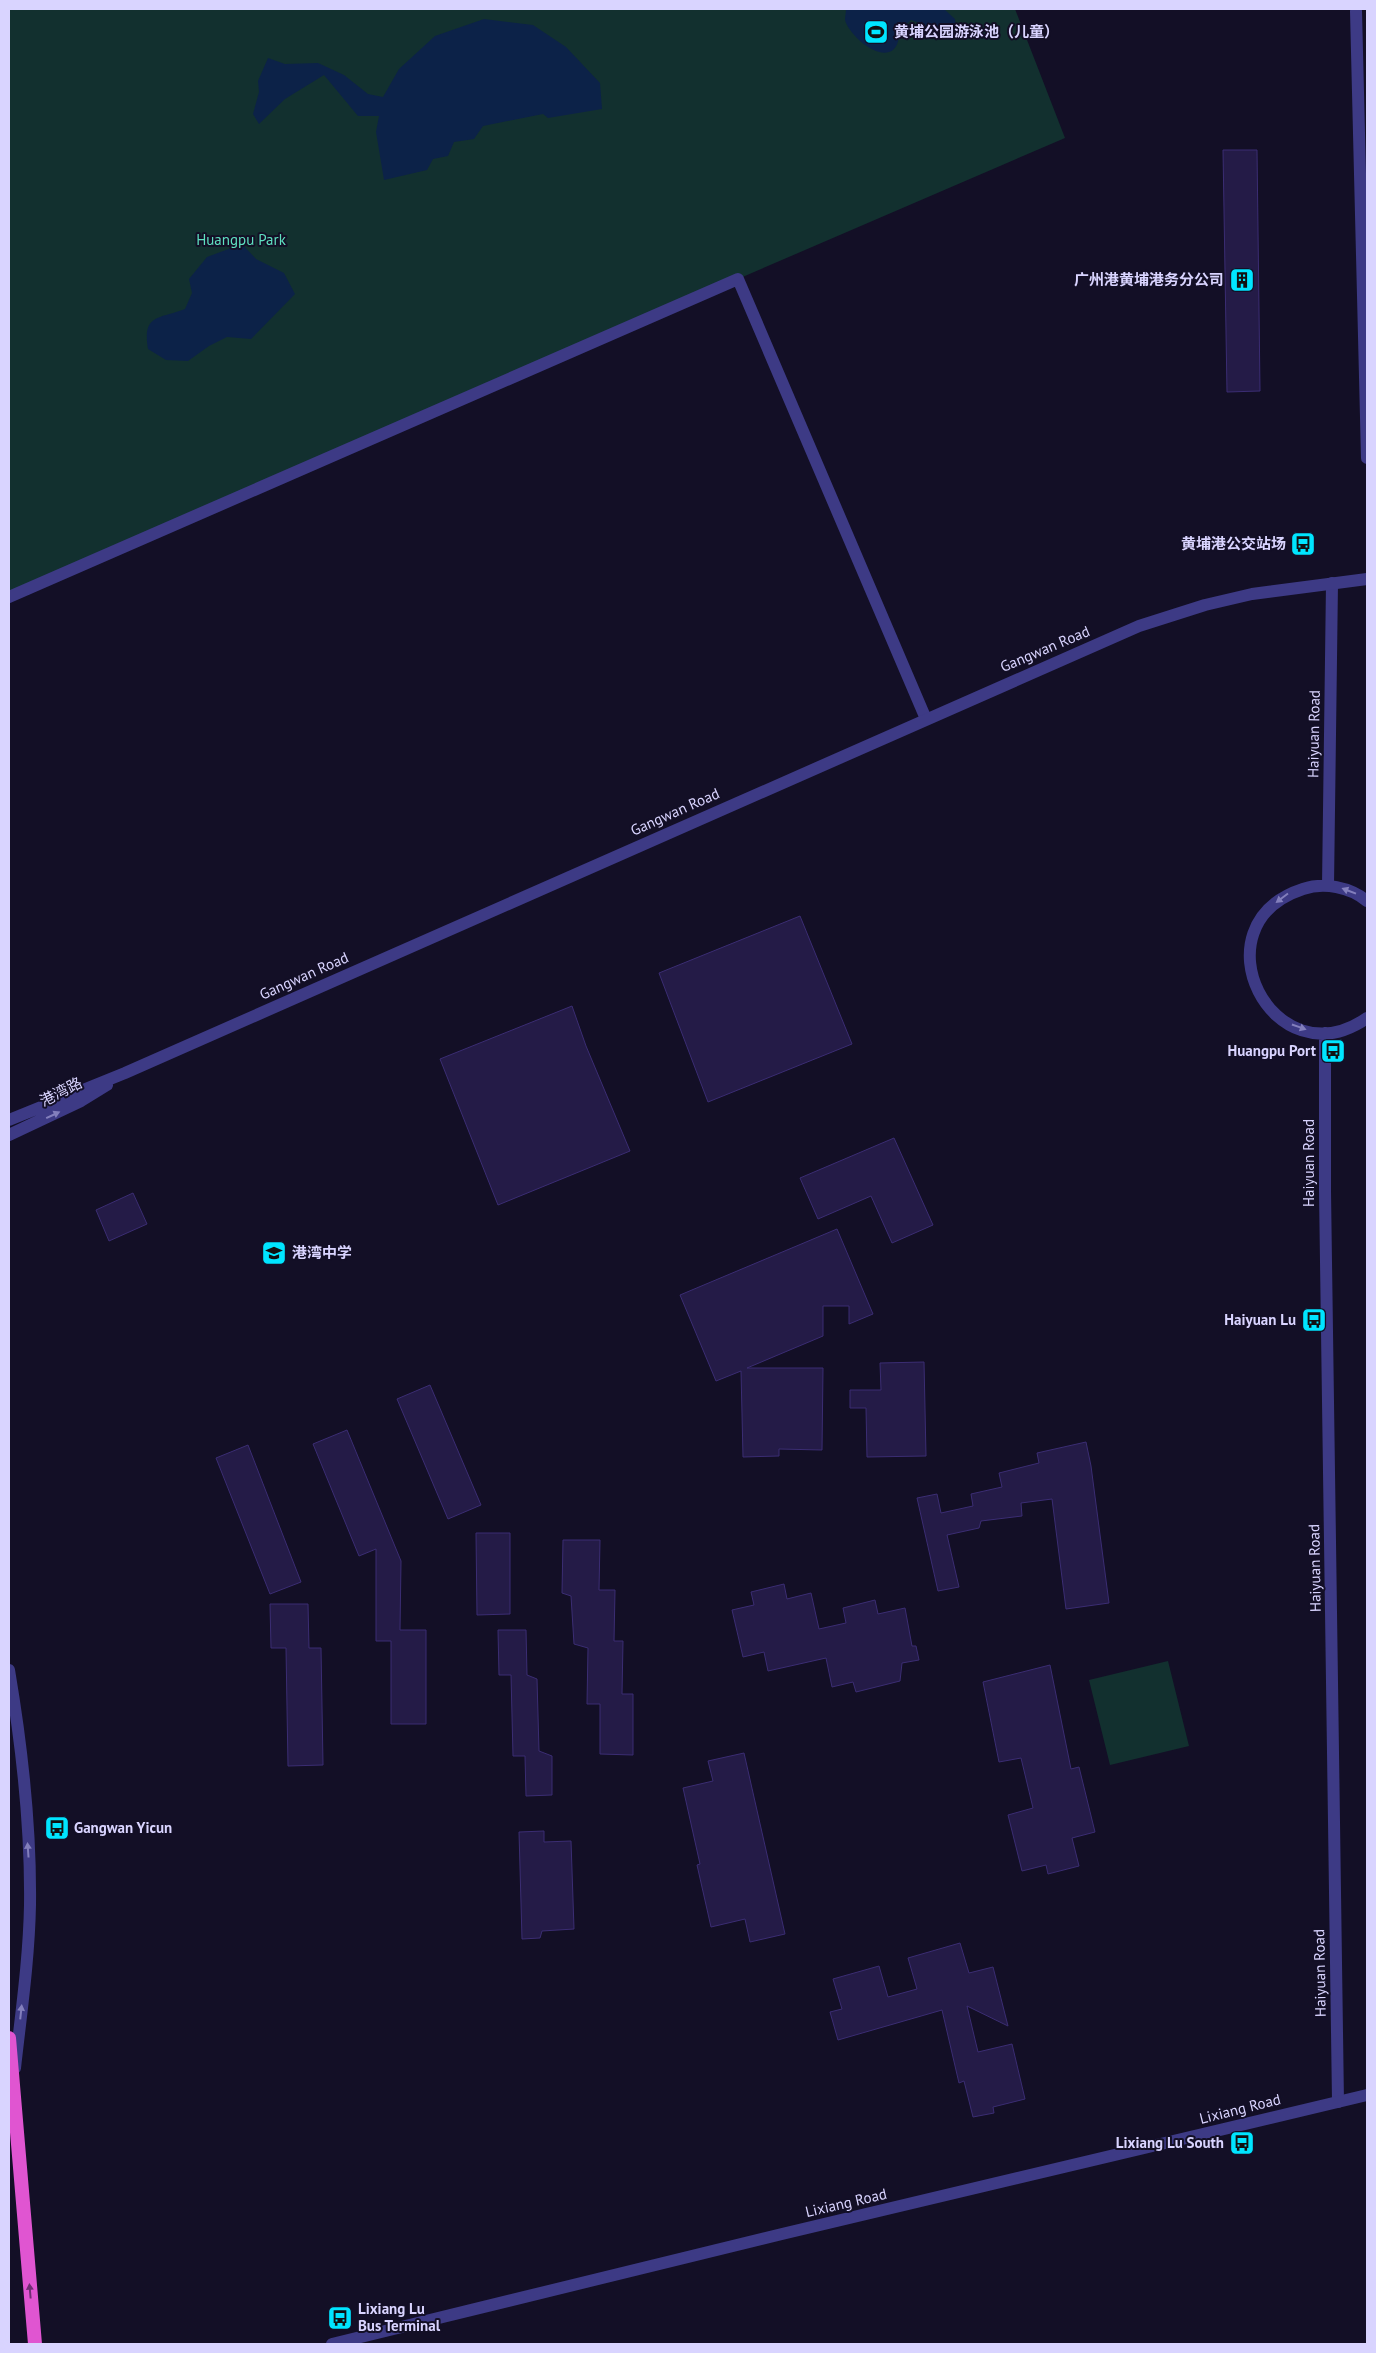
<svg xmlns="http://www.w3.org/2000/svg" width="1376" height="2353" font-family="'PT Sans','Noto Sans SC',sans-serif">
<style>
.green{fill:#12302f}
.water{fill:#0c2248}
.building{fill:#241b47;stroke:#3b2d73}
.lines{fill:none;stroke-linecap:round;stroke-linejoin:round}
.minor{stroke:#3d3a85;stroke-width:12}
.tertiary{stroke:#3d3a85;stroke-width:12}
.trunk{stroke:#e055d1;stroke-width:14}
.oneway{fill:#837fbc}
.oneway2{fill:#6f2e73}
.labels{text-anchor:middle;stroke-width:4;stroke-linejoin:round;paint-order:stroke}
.poi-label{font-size:15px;font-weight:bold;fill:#d9d4ff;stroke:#130f26;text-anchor:end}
.park-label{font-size:15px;fill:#5fe0c0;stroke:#130f26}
.street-label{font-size:15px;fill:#d9d4ff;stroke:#130f26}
</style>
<rect width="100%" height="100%" fill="#130f26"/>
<path class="green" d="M 9,9 L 1015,9 L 1065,138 L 9,593 Z
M 1168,1661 L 1189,1746 L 1110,1765 L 1089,1680 Z"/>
<path class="water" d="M 846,9 L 944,9 L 955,19 L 956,27 L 947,34 L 911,20 C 908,23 904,25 902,28 C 898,34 900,44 893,50 C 878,61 849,35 845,20 C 845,17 846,12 846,9 Z
M 484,19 L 533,25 L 566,47 L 600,83 L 602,109 L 548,118 L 543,114 L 483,126 L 474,139 L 454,142 L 448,156 L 433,159 L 427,170 L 384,180 L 376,132 L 379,116 L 358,116 L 324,75 L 285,99 L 259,124 L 253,114 L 259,92 L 258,81 L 268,58 L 285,64 L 318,63 L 344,75 L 368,94 L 383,97 L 399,69 L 435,36 Z
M 242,244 L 256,259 L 284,273 L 295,294 L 251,339 L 227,337 L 209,346 L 188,361 L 166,360 L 148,349 C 142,314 159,319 185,309 L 192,293 L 189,279 L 207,257 Z"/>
<path class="building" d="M 1223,150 L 1257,150 L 1260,391 L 1227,392 Z
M 800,916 L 852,1044 L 708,1102 L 659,973 Z
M 572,1006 L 586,1046 L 630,1151 L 498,1205 L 440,1059 Z
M 894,1138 L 933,1225 L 892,1243 L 871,1196 L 818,1219 L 800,1178 Z
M 133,1193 L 147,1224 L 109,1241 L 96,1210 Z
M 837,1229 L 873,1314 L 849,1324 L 849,1306 L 823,1306 L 823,1336 L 747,1368 L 823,1368 L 822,1450 L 779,1449 L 779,1456 L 743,1457 L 741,1371 L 716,1381 L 680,1295 Z
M 924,1362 L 926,1456 L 867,1457 L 866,1408 L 850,1408 L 850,1390 L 881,1390 L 880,1363 Z
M 430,1385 L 481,1505 L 448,1519 L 397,1399 Z
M 347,1430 L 401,1561 L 400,1630 L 426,1630 L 426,1724 L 391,1724 L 391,1641 L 376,1641 L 376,1549 L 359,1556 L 313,1444 Z
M 1086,1442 L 1091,1466 L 1109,1603 L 1066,1609 L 1052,1499 L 1021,1503 L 1022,1516 L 981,1521 L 979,1528 L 947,1535 L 959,1587 L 938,1591 L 917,1498 L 937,1494 L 941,1513 L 973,1506 L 971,1494 L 1002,1487 L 999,1473 L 1039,1463 L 1037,1453 Z
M 248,1445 L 301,1582 L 270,1594 L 216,1458 Z
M 476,1533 L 510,1533 L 510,1614 L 477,1615 Z
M 563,1540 L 600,1540 L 599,1590 L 615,1590 L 614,1641 L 623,1641 L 622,1694 L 633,1694 L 633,1755 L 600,1754 L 600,1704 L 587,1704 L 588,1648 L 574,1644 L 571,1596 L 562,1593 Z
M 784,1584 L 787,1599 L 811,1593 L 819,1629 L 846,1623 L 843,1608 L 875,1600 L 878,1614 L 905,1608 L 912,1646 L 916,1646 L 919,1660 L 902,1663 L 900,1681 L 856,1692 L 853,1682 L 832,1687 L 826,1658 L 768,1671 L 764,1652 L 743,1657 L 732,1610 L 754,1605 L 751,1592 Z
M 270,1604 L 308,1604 L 309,1648 L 321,1648 L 323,1765 L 288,1766 L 286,1648 L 271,1648 Z
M 498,1630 L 526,1630 L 527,1675 L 537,1679 L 539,1751 L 552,1756 L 552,1795 L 526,1796 L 525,1756 L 513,1756 L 511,1675 L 499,1675 Z
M 1050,1665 L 1071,1769 L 1079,1767 L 1095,1832 L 1072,1838 L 1079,1866 L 1048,1874 L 1046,1865 L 1022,1871 L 1008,1815 L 1033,1808 L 1021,1758 L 999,1762 L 983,1682 Z
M 744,1753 L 785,1934 L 750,1942 L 745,1919 L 711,1927 L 697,1865 L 700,1864 L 683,1788 L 713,1781 L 708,1761 Z
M 544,1831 L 544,1842 L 571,1841 L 574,1929 L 542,1931 L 540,1938 L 522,1939 L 519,1832 Z
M 960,1943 L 969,1973 L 993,1967 L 1008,2026 L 967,2006 L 978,2052 L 1012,2044 L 1025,2099 L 993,2107 L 994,2113 L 973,2117 L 964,2081 L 959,2083 L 942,2010 L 838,2040 L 830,2012 L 842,2009 L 833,1979 L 879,1966 L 888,1997 L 917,1989 L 908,1958 Z"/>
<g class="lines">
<path class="minor" d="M 1356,11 L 1367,458
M 9,597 L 738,279 L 926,719
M 1328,886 L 1332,583
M 1367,901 C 1350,887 1324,882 1303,889 C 1193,925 1273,1083 1367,1018
M 1325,1033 L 1325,1191 L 1338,2102"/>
<path class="tertiary" d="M 9,1120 L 125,1073 L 1139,626 L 1205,605 L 1252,594 L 1367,579
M 9,1135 L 81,1101 L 107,1085
M 9,1670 C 22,1747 31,1827 30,1905 C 29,1959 21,2014 15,2068
M 332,2344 L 782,2234 L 1367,2095"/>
<path class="trunk" d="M 9,2038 L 35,2344"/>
</g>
<defs><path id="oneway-solid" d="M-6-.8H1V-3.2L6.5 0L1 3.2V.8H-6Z" transform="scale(1.25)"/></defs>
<g class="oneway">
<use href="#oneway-solid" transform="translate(1349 891) rotate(-159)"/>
<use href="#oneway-solid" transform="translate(1282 898) rotate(143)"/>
<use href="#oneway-solid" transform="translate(1299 1027) rotate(19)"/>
<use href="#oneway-solid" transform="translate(53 1115) rotate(-25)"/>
<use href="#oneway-solid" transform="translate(28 1850) rotate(-94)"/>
<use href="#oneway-solid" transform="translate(21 2012) rotate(-84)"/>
</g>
<use class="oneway2" href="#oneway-solid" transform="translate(30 2291) rotate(-95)"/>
<defs>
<symbol id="stadium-square" viewBox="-11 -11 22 22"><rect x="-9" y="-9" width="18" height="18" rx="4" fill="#00e5ff" stroke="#130f26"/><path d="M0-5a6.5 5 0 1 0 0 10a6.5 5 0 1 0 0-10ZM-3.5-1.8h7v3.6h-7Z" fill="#111"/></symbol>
<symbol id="building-square" viewBox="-11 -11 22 22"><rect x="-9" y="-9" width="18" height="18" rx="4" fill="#00e5ff" stroke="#130f26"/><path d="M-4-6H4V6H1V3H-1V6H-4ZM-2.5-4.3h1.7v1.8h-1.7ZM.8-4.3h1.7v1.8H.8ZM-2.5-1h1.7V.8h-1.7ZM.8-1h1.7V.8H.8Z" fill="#111"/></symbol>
<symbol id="bus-square" viewBox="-11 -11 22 22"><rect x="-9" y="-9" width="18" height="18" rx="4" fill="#00e5ff" stroke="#130f26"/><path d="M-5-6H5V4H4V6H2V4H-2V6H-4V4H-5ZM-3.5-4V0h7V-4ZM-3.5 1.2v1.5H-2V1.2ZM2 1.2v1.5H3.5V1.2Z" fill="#111"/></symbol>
<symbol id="school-square" viewBox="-11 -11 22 22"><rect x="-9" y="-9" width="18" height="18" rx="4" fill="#00e5ff" stroke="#130f26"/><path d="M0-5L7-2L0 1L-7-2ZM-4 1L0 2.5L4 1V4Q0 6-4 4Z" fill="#111"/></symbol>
</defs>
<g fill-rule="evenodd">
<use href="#stadium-square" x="862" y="18" width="28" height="28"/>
<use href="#building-square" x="1228" y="266" width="28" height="28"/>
<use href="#bus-square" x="1289" y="530" width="28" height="28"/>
<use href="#bus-square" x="1319" y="1037" width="28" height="28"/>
<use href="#school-square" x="260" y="1239" width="28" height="28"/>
<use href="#bus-square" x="1300" y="1306" width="28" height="28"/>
<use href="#bus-square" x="43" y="1814" width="28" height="28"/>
<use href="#bus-square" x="1228" y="2129" width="28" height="28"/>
<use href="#bus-square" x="326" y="2304" width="28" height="28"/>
</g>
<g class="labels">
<g class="poi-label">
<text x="894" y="37" text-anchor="start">黄埔公园游泳池（儿童）</text>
<text x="1224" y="285">广州港黄埔港务分公司</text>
<text x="1286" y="549">黄埔港公交站场</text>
<text x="1316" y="1056">Huangpu Port</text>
<text x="292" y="1258" text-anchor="start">港湾中学</text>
<text x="1296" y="1325">Haiyuan Lu</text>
<text x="74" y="1833" text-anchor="start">Gangwan Yicun</text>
<text x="1224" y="2148">Lixiang Lu South</text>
<text x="358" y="2314" text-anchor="start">Lixiang Lu<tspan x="358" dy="17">Bus Terminal</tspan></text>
</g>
<g class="park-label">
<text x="241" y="245">Huangpu Park</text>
</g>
<g class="street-label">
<text transform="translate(1045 649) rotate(-23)" y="5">Gangwan Road</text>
<text transform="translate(1314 734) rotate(-89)" y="5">Haiyuan Road</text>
<text transform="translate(675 812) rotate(-24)" y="5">Gangwan Road</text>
<text transform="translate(304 976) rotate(-24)" y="5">Gangwan Road</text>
<text transform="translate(61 1092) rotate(-27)" y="5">港湾路</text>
<text transform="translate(1309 1163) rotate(-90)" y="5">Haiyuan Road</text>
<text transform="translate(1315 1568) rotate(-91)" y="5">Haiyuan Road</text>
<text transform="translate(1320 1973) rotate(-91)" y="5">Haiyuan Road</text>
<text transform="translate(1240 2109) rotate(-14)" y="5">Lixiang Road</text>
<text transform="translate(846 2203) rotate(-13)" y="5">Lixiang Road</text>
</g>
</g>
<rect width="1376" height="2353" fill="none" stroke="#d9d4ff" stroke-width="20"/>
</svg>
